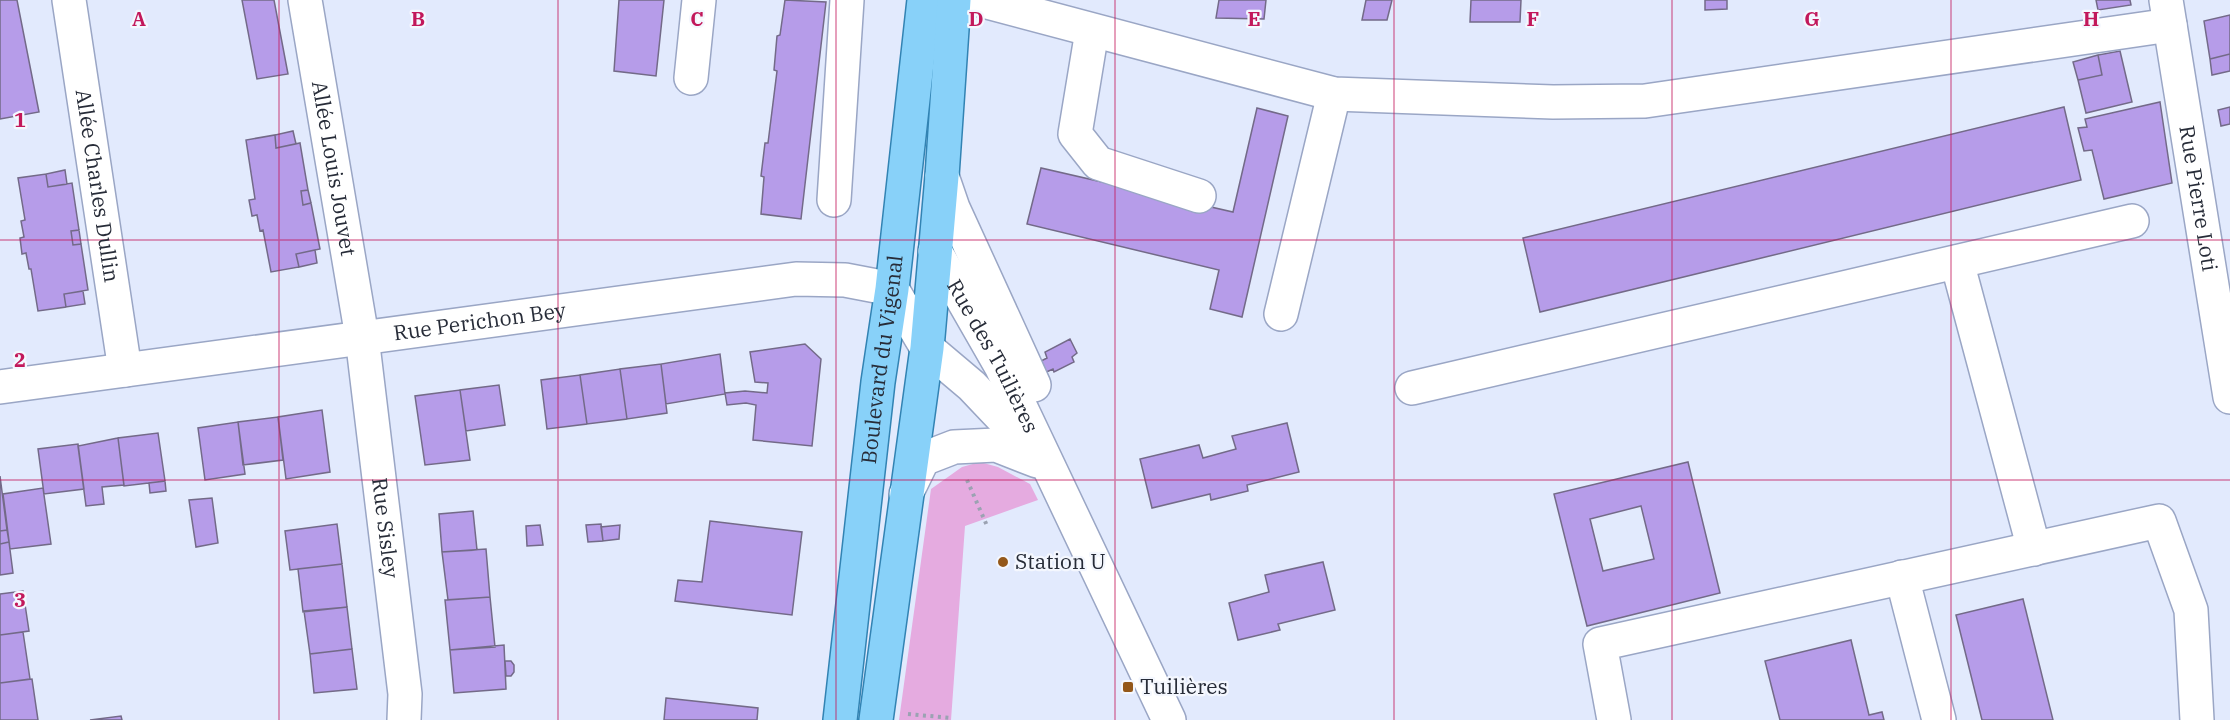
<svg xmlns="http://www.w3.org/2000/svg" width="2230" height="720" font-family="'IBM Plex Serif',serif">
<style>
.green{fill:#e5abe0}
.building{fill:#b69ce9;stroke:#736a88;stroke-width:1.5;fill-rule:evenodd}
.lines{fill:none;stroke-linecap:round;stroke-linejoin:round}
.minor-casing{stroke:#9aa6c5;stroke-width:36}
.major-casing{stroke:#3283b3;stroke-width:36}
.path{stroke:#9ba2b2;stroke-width:4;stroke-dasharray:3 4.5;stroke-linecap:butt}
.minor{stroke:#fff;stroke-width:33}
.major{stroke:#88d1f9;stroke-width:33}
.grid{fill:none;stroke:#c2185b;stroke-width:1.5;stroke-opacity:0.55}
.poi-dot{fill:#94581a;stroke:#f4f7fe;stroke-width:2}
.labels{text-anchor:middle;stroke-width:4.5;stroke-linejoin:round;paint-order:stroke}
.street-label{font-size:21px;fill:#272c38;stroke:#f4f7fe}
.poi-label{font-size:21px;fill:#272c38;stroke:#f4f7fe;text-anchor:start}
.grid-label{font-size:20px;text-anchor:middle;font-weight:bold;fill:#c2185b;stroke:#f4f7fe;stroke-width:4.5;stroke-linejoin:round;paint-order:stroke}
</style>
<rect width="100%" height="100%" fill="#e2eafd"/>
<path class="green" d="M 980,462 L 998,467 L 1030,484 L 1038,500 L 965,526 L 951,720 L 899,720 L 931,489 L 962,467 Z"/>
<path class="building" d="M 0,0 L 17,0 L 39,112 L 0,119 Z
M 242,0 L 274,0 L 288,74 L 257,79 Z
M 619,0 L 664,0 L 656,76 L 614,71 Z
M 785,0 L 826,2 L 801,219 L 761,214 L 764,177 L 761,176 L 765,143 L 768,143 L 777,71 L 774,70 L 777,36 L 780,35 Z
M 1219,0 L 1266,0 L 1264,19 L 1216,18 Z
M 1366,0 L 1392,0 L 1387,20 L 1362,20 Z
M 1471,0 L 1521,0 L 1520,22 L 1470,22 Z
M 1705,0 L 1727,0 L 1727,9 L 1705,10 Z
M 2096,0 L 2130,0 L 2131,5 L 2098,10 Z
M 2230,15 L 2230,54 L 2210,59 L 2204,21 Z
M 2120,51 L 2132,102 L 2086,113 L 2078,80 L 2102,75 L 2098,55 Z
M 2230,54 L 2230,71 L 2212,75 L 2210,59 Z
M 2098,55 L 2102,75 L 2078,80 L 2073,62 Z
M 2160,102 L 2172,183 L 2104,199 L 2092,150 L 2084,151 L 2078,128 L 2087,127 L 2085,119 Z
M 2064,107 L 2081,180 L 1540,312 L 1523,238 Z
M 2230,107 L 2230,124 L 2221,126 L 2218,110 Z
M 1257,108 L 1288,116 L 1242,317 L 1210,309 L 1219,270 L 1027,224 L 1041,168 L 1233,212 Z
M 293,131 L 296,144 L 276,148 L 275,135 Z
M 275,135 L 276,148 L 300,143 L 308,190 L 301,191 L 303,205 L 311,203 L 320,249 L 296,254 L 299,267 L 271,272 L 263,230 L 260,231 L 257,215 L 252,216 L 249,200 L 255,199 L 246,140 Z
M 65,170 L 67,184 L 48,187 L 46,174 Z
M 46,174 L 48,187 L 72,183 L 79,230 L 71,231 L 73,245 L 81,244 L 88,290 L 64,294 L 66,307 L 38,311 L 31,269 L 29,269 L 26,253 L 22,254 L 20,238 L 24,237 L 21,221 L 25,220 L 18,178 Z
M 308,190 L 311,203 L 303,205 L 301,191 Z
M 79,230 L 81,244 L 73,245 L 71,231 Z
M 315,250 L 317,263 L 299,267 L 296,254 Z
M 83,291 L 85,304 L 66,307 L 64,294 Z
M 1070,339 L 1077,353 L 1072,357 L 1074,362 L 1054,372 L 1053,369 L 1042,374 L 1037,363 L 1047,358 L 1045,352 Z
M 805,344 L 821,359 L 812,446 L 753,440 L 756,405 L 746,403 L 727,405 L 725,393 L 745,391 L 767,393 L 768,383 L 755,382 L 750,352 Z
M 720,354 L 725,394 L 666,404 L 661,364 Z
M 661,364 L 667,413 L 627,419 L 620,369 Z
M 620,369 L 627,419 L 587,424 L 580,375 Z
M 580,375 L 587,424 L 547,429 L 541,380 Z
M 499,385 L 505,425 L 466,431 L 460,390 Z
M 460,390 L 470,460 L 425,465 L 415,396 Z
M 322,410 L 330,472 L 286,479 L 278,417 Z
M 278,417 L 283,460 L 243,465 L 238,422 Z
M 238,422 L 245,474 L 205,480 L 198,428 Z
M 1287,423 L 1299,472 L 1247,485 L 1248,491 L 1211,500 L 1210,494 L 1152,508 L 1140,459 L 1199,445 L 1203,458 L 1236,449 L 1232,436 Z
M 158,433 L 165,481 L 124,486 L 118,438 Z
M 118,438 L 124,485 L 102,487 L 104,504 L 86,506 L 78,446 Z
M 78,444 L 84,489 L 44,494 L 38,449 Z
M 1688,462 L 1720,593 L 1587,626 L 1554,494 ZM 1641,506 L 1654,559 L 1603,571 L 1590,519 Z
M 0,476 L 7,530 L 0,531 Z
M 165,481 L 166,491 L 150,493 L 149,483 Z
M 43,488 L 51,544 L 10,549 L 3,494 Z
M 212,498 L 218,543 L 196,547 L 189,500 Z
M 473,511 L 477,550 L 442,552 L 439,514 Z
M 710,521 L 802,532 L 792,615 L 675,601 L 678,580 L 702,582 Z
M 337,524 L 342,564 L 290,570 L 285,531 Z
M 601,524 L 603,541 L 588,542 L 586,525 Z
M 540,525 L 543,545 L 527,546 L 526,526 Z
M 620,525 L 619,539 L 603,541 L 601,527 Z
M 7,530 L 9,542 L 0,544 L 0,531 Z
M 9,542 L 13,573 L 0,575 L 0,544 Z
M 486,549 L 490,597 L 448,600 L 442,552 Z
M 1323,562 L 1335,610 L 1278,624 L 1280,630 L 1238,640 L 1229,603 L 1269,592 L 1265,575 Z
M 342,564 L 347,607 L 303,612 L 298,569 Z
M 23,591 L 29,631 L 0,635 L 0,594 Z
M 490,597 L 495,647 L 450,650 L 445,600 Z
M 2023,599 L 2053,720 L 1982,720 L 1956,615 Z
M 347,607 L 352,649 L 310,654 L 304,611 Z
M 23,632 L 30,679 L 0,683 L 0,635 Z
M 1851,640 L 1869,715 L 1882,712 L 1884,720 L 1780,720 L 1765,661 Z
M 504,645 L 506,689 L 454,693 L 450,650 Z
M 352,649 L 357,689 L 314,693 L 310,654 Z
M 505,661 L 511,661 L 514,665 L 514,672 L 511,676 L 506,676 Z
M 32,679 L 38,720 L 0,720 L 0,683 Z
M 666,698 L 758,708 L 757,720 L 664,720 Z
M 121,716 L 122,720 L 90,720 Z"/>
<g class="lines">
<defs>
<g id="minor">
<path id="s1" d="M 69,0 L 125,370"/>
<path id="s2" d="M 305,0 L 362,337 L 405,694 L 404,720"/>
<path d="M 980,0 L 1334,94 L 1553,102 L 1645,101 L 2170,25"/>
<path id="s3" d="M 2166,0 L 2230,397"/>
<path d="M 1092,31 L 1075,134 L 1098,163 L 1199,196"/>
<path d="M 691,78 L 699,0"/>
<path d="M 942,176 L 953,208 L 1034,385"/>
<path d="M 834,200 L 847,0"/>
<path id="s4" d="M 935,251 L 1001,366 L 1169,720"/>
<path d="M 1957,262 L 2034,549"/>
<path d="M 1281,314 L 1334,94"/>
<path id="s5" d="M 0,387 L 796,279 L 845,280 L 892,289 L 927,348 L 972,386 L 1047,465"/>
<path d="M 1412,388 L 2132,221"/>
<path d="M 906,494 L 923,459 L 954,447 L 996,445 L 1037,461"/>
<path d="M 1902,577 L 1939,720"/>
<path d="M 1614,720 L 1600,644 L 2159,521 L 2191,610 L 2197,720"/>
</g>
<g id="major">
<path id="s6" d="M 840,720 L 878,382 L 892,289 L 924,0"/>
<path d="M 876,720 L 927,348 L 942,176 L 954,0"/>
</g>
</defs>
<use href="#minor" class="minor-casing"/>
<use href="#major" class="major-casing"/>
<path class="path" d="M 967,480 L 988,528
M 908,714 L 951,718"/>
<use href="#minor" class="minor"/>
<use href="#major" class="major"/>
</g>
<path class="grid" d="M 279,0 L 279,720M 558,0 L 558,720M 836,0 L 836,720M 1115,0 L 1115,720M 1394,0 L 1394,720M 1672,0 L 1672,720M 1951,0 L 1951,720M 0,240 L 2230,240M 0,480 L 2230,480"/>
<g class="poi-dot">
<circle cx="1003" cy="562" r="6"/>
<rect x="1122" y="681" width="12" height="12" rx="3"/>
</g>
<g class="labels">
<g class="street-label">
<text dy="7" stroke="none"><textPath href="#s2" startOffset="171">Allée Louis Jouvet</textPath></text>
<text dy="7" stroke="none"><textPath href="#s1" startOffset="188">Allée Charles Dullin</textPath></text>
<text dy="7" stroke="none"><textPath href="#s3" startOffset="201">Rue Pierre Loti</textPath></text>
<text dy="7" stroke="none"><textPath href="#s5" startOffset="484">Rue Perichon Bey</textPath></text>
<text dy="7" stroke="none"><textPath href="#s4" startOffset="120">Rue des Tuilières</textPath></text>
<text dy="7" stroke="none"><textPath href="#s6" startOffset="363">Boulevard du Vigenal</textPath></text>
<text dy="7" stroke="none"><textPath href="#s2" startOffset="534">Rue Sisley</textPath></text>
</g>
<g class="poi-label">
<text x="1015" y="569">Station U</text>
<text x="1140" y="694">Tuilières</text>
</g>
</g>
<g class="grid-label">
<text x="139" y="26">A</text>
<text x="418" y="26">B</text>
<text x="697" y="26">C</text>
<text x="976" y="26">D</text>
<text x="1254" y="26">E</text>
<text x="1533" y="26">F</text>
<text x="1812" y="26">G</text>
<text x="2091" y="26">H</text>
<text x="20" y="127">1</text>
<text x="20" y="367">2</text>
<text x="20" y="607">3</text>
</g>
</svg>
